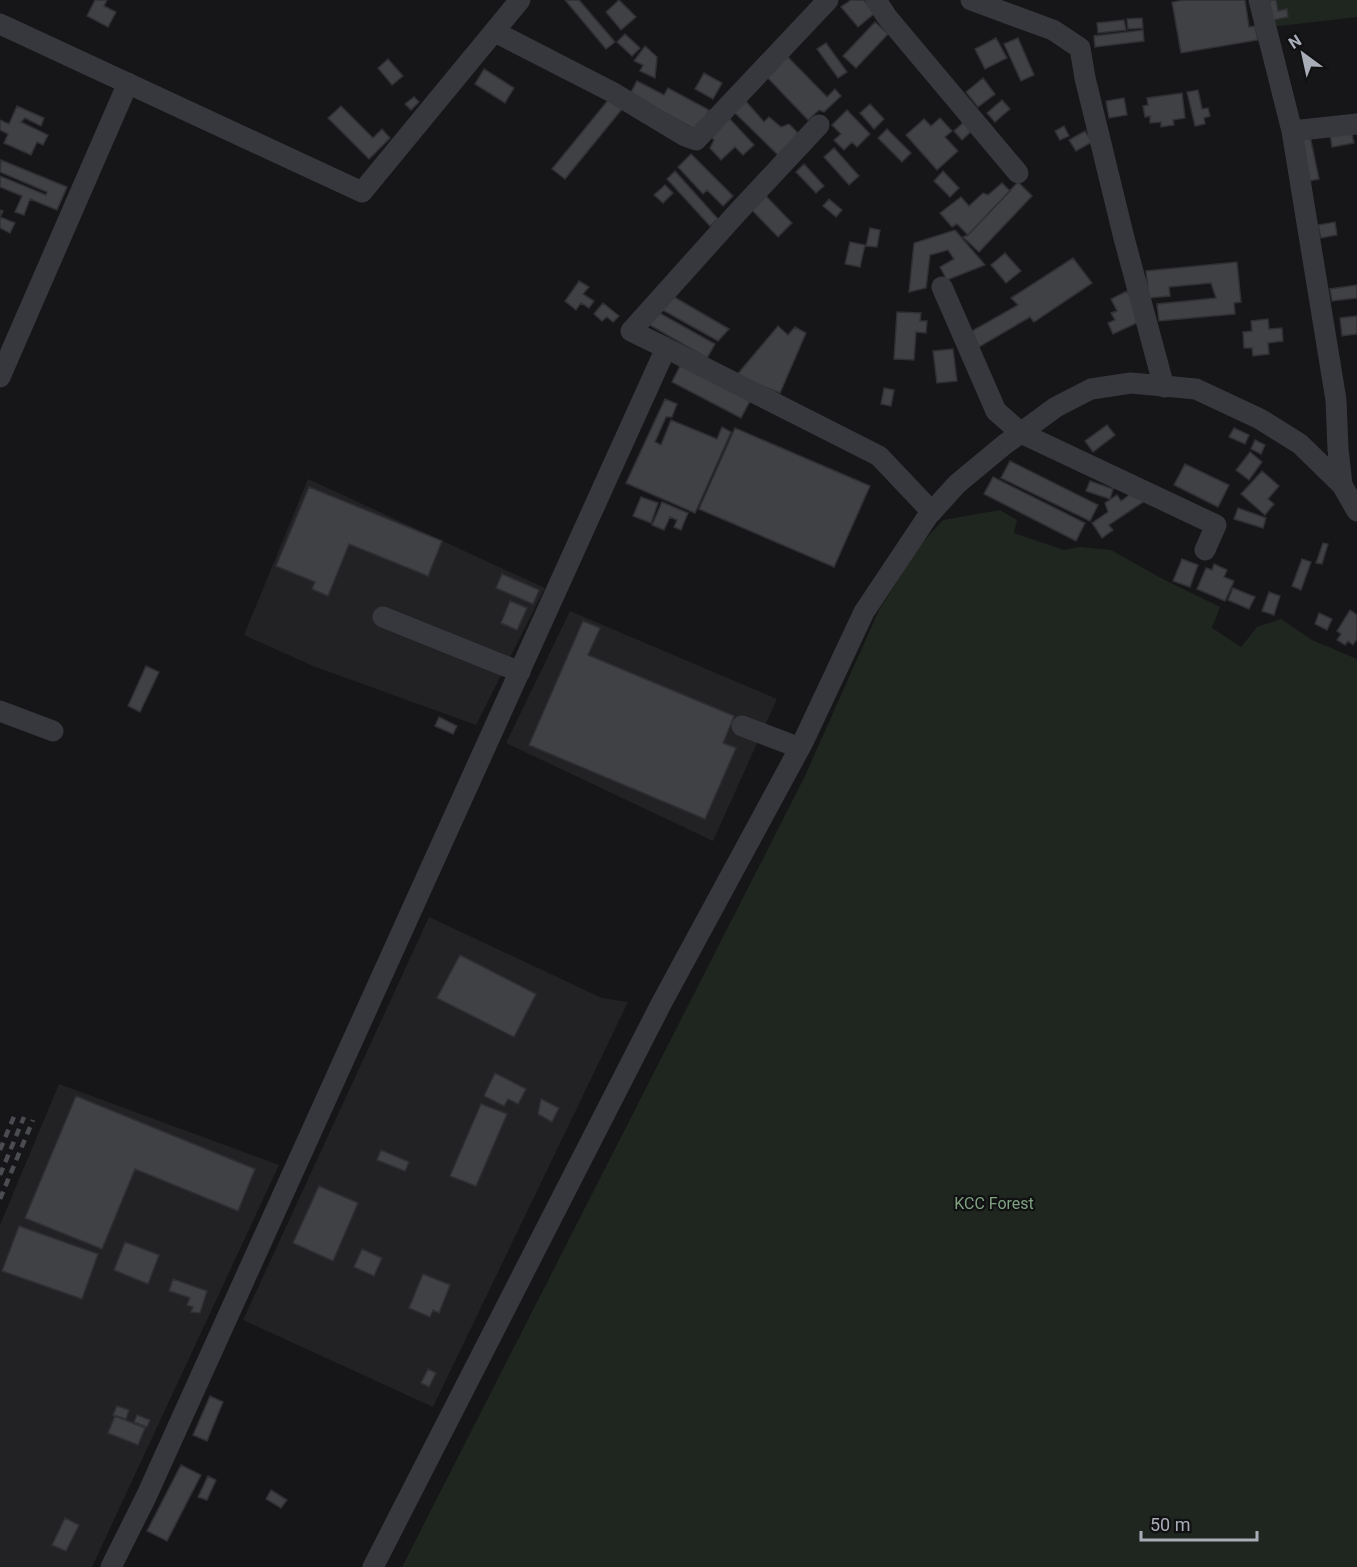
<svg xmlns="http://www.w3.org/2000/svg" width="1357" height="1567" font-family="Roboto,sans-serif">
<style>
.built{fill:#222225}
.green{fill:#1e261f}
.building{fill:#404145;stroke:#303034;stroke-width:1.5}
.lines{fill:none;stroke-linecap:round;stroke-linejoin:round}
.minor{stroke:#37383d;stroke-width:21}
.rail{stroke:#4a4c52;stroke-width:4.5;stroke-dasharray:8 6;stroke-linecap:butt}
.labels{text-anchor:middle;stroke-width:4.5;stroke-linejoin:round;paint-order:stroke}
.park-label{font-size:16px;fill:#7fa381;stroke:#111113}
</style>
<rect width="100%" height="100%" fill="#161618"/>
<path class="built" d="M 308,479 L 545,588 L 476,725 L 313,666 L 244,635 Z
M 570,611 L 777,699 L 713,841 L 506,743 Z
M 429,917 L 602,998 L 628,1002 L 433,1407 L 243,1320 Z
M 59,1084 L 279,1165 L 92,1567 L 0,1567 L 0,1225 Z"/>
<path class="green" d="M 1265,0 L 1357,0 L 1357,17 L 1271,27 Z
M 1000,510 L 1017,520 L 1014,533 L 1064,550 L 1080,547 L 1111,550 L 1161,578 L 1220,607 L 1212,628 L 1241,647 L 1257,627 L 1281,619 L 1312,640 L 1357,659 L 1357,1567 L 402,1567 L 804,778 L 879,610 L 921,544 L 943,520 Z"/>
<path class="building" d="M 95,0 L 107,0 L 104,6 L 116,12 L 108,27 L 87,16 Z
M 565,0 L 579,0 L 615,42 L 606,49 Z
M 619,0 L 636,17 L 621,30 L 606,12 Z
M 851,0 L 864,0 L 875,13 L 858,27 L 841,7 Z
M 1185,0 L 1245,0 L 1249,27 L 1255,26 L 1258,40 L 1181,53 L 1172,2 Z
M 1270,0 L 1276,0 L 1278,11 L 1287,9 L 1288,17 L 1269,21 Z
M 1142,18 L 1143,28 L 1128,29 L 1127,19 Z
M 1124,20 L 1126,30 L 1098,33 L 1097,23 Z
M 875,22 L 888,34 L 856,68 L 843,56 Z
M 1143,30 L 1144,41 L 1095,47 L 1094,36 Z
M 625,34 L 640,48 L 632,56 L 617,42 Z
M 996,38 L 1007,58 L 985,69 L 975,49 Z
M 1018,38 L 1034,75 L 1021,81 L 1004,44 Z
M 826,43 L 847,72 L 838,78 L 817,49 Z
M 645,46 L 657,57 L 655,78 L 640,71 L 643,65 L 634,61 Z
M 786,55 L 827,97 L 835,89 L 841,96 L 824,112 L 819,110 L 808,120 L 765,75 Z
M 388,59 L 403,76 L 392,85 L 378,68 Z
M 484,69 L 514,88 L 505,103 L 475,84 Z
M 704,73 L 722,83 L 713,99 L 695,89 Z
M 983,78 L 995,94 L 978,107 L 966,92 Z
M 637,81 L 664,95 L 668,88 L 709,110 L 698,131 L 630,94 Z
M 1198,90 L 1202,109 L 1208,108 L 1210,116 L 1204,118 L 1205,124 L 1195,126 L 1187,92 Z
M 1182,93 L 1185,118 L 1173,120 L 1174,125 L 1161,127 L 1161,122 L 1150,123 L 1150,116 L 1145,117 L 1143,106 L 1148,105 L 1147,98 Z
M 414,97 L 419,102 L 411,110 L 405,104 Z
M 1124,98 L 1127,115 L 1109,118 L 1106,101 Z
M 609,99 L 622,109 L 565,179 L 552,169 Z
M 744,99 L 764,122 L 769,117 L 781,127 L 789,124 L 798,133 L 779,156 L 732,110 Z
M 1002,100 L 1010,109 L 995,122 L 987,113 Z
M 870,104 L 884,119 L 874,129 L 860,113 Z
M 17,106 L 44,118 L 41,126 L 25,118 L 21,122 L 48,135 L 43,145 L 37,142 L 31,155 L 4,143 L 8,134 L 0,130 L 0,120 L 9,124 Z
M 341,106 L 373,138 L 382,129 L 390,138 L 369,159 L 328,118 Z
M 847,110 L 870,134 L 857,147 L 852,142 L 844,150 L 834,140 L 841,134 L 832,125 Z
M 729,118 L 754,145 L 743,155 L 735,147 L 721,160 L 710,148 L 714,140 L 710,135 Z
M 940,118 L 952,131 L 945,137 L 958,151 L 937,170 L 906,135 L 924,119 L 931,126 Z
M 966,120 L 974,129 L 962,140 L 954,131 Z
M 1064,126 L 1069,136 L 1060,140 L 1055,131 Z
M 887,129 L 911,153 L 902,162 L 878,138 Z
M 1351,130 L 1354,143 L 1332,147 L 1330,133 Z
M 1085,131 L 1092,142 L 1076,151 L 1069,140 Z
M 1310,136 L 1319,179 L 1305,182 L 1296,138 Z
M 834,148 L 859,176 L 849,185 L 824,157 Z
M 691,154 L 733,196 L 723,206 L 707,190 L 703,194 L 678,167 Z
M 1,160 L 67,187 L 57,210 L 30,199 L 24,215 L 15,212 L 22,196 L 0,187 L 0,176 L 46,195 L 47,192 L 0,172 Z
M 804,164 L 824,186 L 816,193 L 796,172 Z
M 675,171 L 718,219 L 710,226 L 667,179 Z
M 943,171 L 959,188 L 950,197 L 934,181 Z
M 1018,182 L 1032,196 L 979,252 L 963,237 L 968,235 Z
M 1002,183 L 1010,191 L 968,235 L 957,224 L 952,227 L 940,213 L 961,197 L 969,206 L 983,193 L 988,195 Z
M 665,185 L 673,193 L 663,203 L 654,195 Z
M 763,193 L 792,223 L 778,237 L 748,206 Z
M 829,199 L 842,210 L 836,217 L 823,206 Z
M 0,210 L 3,211 L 0,217 L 15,223 L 10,233 L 0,228 Z
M 1335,222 L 1337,235 L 1321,238 L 1318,225 Z
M 870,228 L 880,230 L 877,247 L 866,246 Z
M 955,230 L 985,265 L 947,280 L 940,267 L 954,259 L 948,250 L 930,255 L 926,288 L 909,292 L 914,243 Z
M 850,242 L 865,245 L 860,267 L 845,264 Z
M 1005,253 L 1021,271 L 1006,283 L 991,265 Z
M 1073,258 L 1092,283 L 1034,322 L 1030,317 L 979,347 L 972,331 L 1018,305 L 1011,298 Z
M 1237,262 L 1241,302 L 1234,303 L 1235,314 L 1159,321 L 1157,304 L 1216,298 L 1211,283 L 1169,287 L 1170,296 L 1149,298 L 1146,271 Z
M 579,281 L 589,287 L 583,294 L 594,301 L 589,308 L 581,303 L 576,310 L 565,301 Z
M 1357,285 L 1357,298 L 1332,301 L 1330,289 Z
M 1127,291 L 1141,321 L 1113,334 L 1108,323 L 1115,320 L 1111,313 L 1117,311 L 1111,299 Z
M 669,294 L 729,329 L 718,341 L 659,308 Z
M 603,303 L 619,316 L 613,322 L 607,317 L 602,321 L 594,314 Z
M 656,311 L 715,344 L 707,358 L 648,324 Z
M 897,312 L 921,313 L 920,321 L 927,321 L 926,333 L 916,332 L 914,360 L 894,359 Z
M 1357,316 L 1357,334 L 1342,336 L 1340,318 Z
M 1268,319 L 1269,329 L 1282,328 L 1283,341 L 1268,343 L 1269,354 L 1253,356 L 1252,348 L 1244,348 L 1243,332 L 1252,331 L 1251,321 Z
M 778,326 L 788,335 L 795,327 L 806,333 L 780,393 L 736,376 Z
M 953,349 L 957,381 L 937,383 L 933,351 Z
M 682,362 L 751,399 L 741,418 L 672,382 Z
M 884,388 L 894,390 L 891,406 L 881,404 Z
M 665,399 L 677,404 L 672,417 L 666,417 L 655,442 L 661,445 L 671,420 L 717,439 L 722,427 L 731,432 L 695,513 L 626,483 Z
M 1107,425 L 1115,435 L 1093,452 L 1085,441 Z
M 735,428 L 870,486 L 834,567 L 699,509 Z
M 1234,428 L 1249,435 L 1245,444 L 1229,437 Z
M 1255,440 L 1265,445 L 1261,454 L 1251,449 Z
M 1250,452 L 1262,462 L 1249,480 L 1236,470 Z
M 1010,461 L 1098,505 L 1090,521 L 1001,478 Z
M 1185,464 L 1229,485 L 1218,507 L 1174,485 Z
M 1262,471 L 1279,486 L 1268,499 L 1274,504 L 1265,515 L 1241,494 Z
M 993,477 L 1085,523 L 1076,541 L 984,494 Z
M 1090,481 L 1113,489 L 1110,499 L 1086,491 Z
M 309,487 L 442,541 L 428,576 L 349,544 L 328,596 L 312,589 L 315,582 L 276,566 Z
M 1135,491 L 1143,502 L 1109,525 L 1113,530 L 1102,538 L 1092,523 L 1108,512 L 1105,503 L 1117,495 L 1121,501 Z
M 641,497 L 658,503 L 651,523 L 633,516 Z
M 662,502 L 688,513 L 681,530 L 674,527 L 677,520 L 670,517 L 664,530 L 652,525 Z
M 1238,508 L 1266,518 L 1263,528 L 1234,519 Z
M 1323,543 L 1328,544 L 1322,564 L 1316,563 Z
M 1182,559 L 1198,565 L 1190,587 L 1173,581 Z
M 1302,559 L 1311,562 L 1301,590 L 1292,586 Z
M 1214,564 L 1227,570 L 1224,577 L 1234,581 L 1225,601 L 1197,589 L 1206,568 L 1212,570 Z
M 502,574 L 539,590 L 533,604 L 496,588 Z
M 1233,588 L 1255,597 L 1249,609 L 1228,600 Z
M 1269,592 L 1280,596 L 1274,615 L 1262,611 Z
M 510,601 L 527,608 L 517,630 L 501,623 Z
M 1350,610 L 1357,615 L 1357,639 L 1353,645 L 1348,641 L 1345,645 L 1337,640 L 1341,634 L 1337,631 Z
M 1319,613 L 1332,619 L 1327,630 L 1315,624 Z
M 583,621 L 600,628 L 588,655 L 734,716 L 723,743 L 736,748 L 705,819 L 529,745 Z
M 146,666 L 159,672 L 140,712 L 128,706 Z
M 439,717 L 457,726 L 453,734 L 435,726 Z
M 460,955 L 536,994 L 514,1037 L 437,998 Z
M 495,1073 L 526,1089 L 518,1104 L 508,1099 L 504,1106 L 484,1096 Z
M 76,1096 L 255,1169 L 238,1211 L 135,1169 L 102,1249 L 25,1218 Z
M 541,1099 L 559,1108 L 552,1122 L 538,1114 Z
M 481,1104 L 507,1114 L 476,1186 L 450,1176 Z
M 381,1150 L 409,1162 L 405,1171 L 377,1160 Z
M 319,1186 L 358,1203 L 333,1261 L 293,1243 Z
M 19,1226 L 98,1254 L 82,1299 L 2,1271 Z
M 125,1242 L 159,1255 L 148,1284 L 114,1270 Z
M 362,1249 L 382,1258 L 374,1276 L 354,1267 Z
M 423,1274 L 450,1285 L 439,1313 L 433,1310 L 430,1317 L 409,1308 Z
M 173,1279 L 207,1291 L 200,1313 L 191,1312 L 193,1307 L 187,1305 L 190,1298 L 169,1291 Z
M 428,1369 L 436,1373 L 429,1387 L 421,1383 Z
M 210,1396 L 223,1402 L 207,1441 L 193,1435 Z
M 117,1406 L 129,1410 L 126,1419 L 113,1415 Z
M 137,1415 L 150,1420 L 147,1427 L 134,1422 Z
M 115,1416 L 145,1428 L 138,1445 L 108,1433 Z
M 181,1465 L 201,1475 L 167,1541 L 147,1531 Z
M 208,1476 L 216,1480 L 207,1500 L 198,1497 Z
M 271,1490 L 287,1500 L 281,1508 L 266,1499 Z
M 65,1518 L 79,1525 L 66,1551 L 52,1545 Z"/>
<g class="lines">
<path class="minor" d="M 876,0 L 887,17 L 1018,173
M 971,0 L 1053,30 L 1080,48 L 1085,78 L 1124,238 L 1164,387
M 1259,0 L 1292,131 L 1336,400 L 1338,449 L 1342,485
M 0,24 L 362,192 L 520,0
M 495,32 L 612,92 L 685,136 L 696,140 L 828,0
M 1292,131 L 1357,124
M 942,287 L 996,411 L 1021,433 L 1216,525 L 1205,550
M 666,348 L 879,456 L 932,512
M 0,377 L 128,83
M 383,617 L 520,672
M 0,711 L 53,731
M 742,726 L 800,748
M 111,1567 L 146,1497 L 666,348 L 631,331 L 736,214 L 819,125
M 373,1567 L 661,1004 L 803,742 L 864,612 L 928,516 L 957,484 L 1004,445 L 1056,407 L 1091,389 L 1131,383 L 1196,389 L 1260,419 L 1300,444 L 1342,485 L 1357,511"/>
<path class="rail" d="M 0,1150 L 15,1114
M 0,1175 L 24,1117
M 0,1199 L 33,1120"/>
</g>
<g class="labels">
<g class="park-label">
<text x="994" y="1209">KCC Forest</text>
</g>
</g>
<g transform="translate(1303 54) rotate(327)" stroke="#111113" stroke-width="4.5" paint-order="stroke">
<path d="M0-4.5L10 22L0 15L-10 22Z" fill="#a8adb8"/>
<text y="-9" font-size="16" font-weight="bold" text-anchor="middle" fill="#a8adb8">N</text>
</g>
<path d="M1141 1531v9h116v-9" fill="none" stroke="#a8adb8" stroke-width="3"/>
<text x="1150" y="1531" font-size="18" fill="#a8adb8" stroke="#111113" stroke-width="4.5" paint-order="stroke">50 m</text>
</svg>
